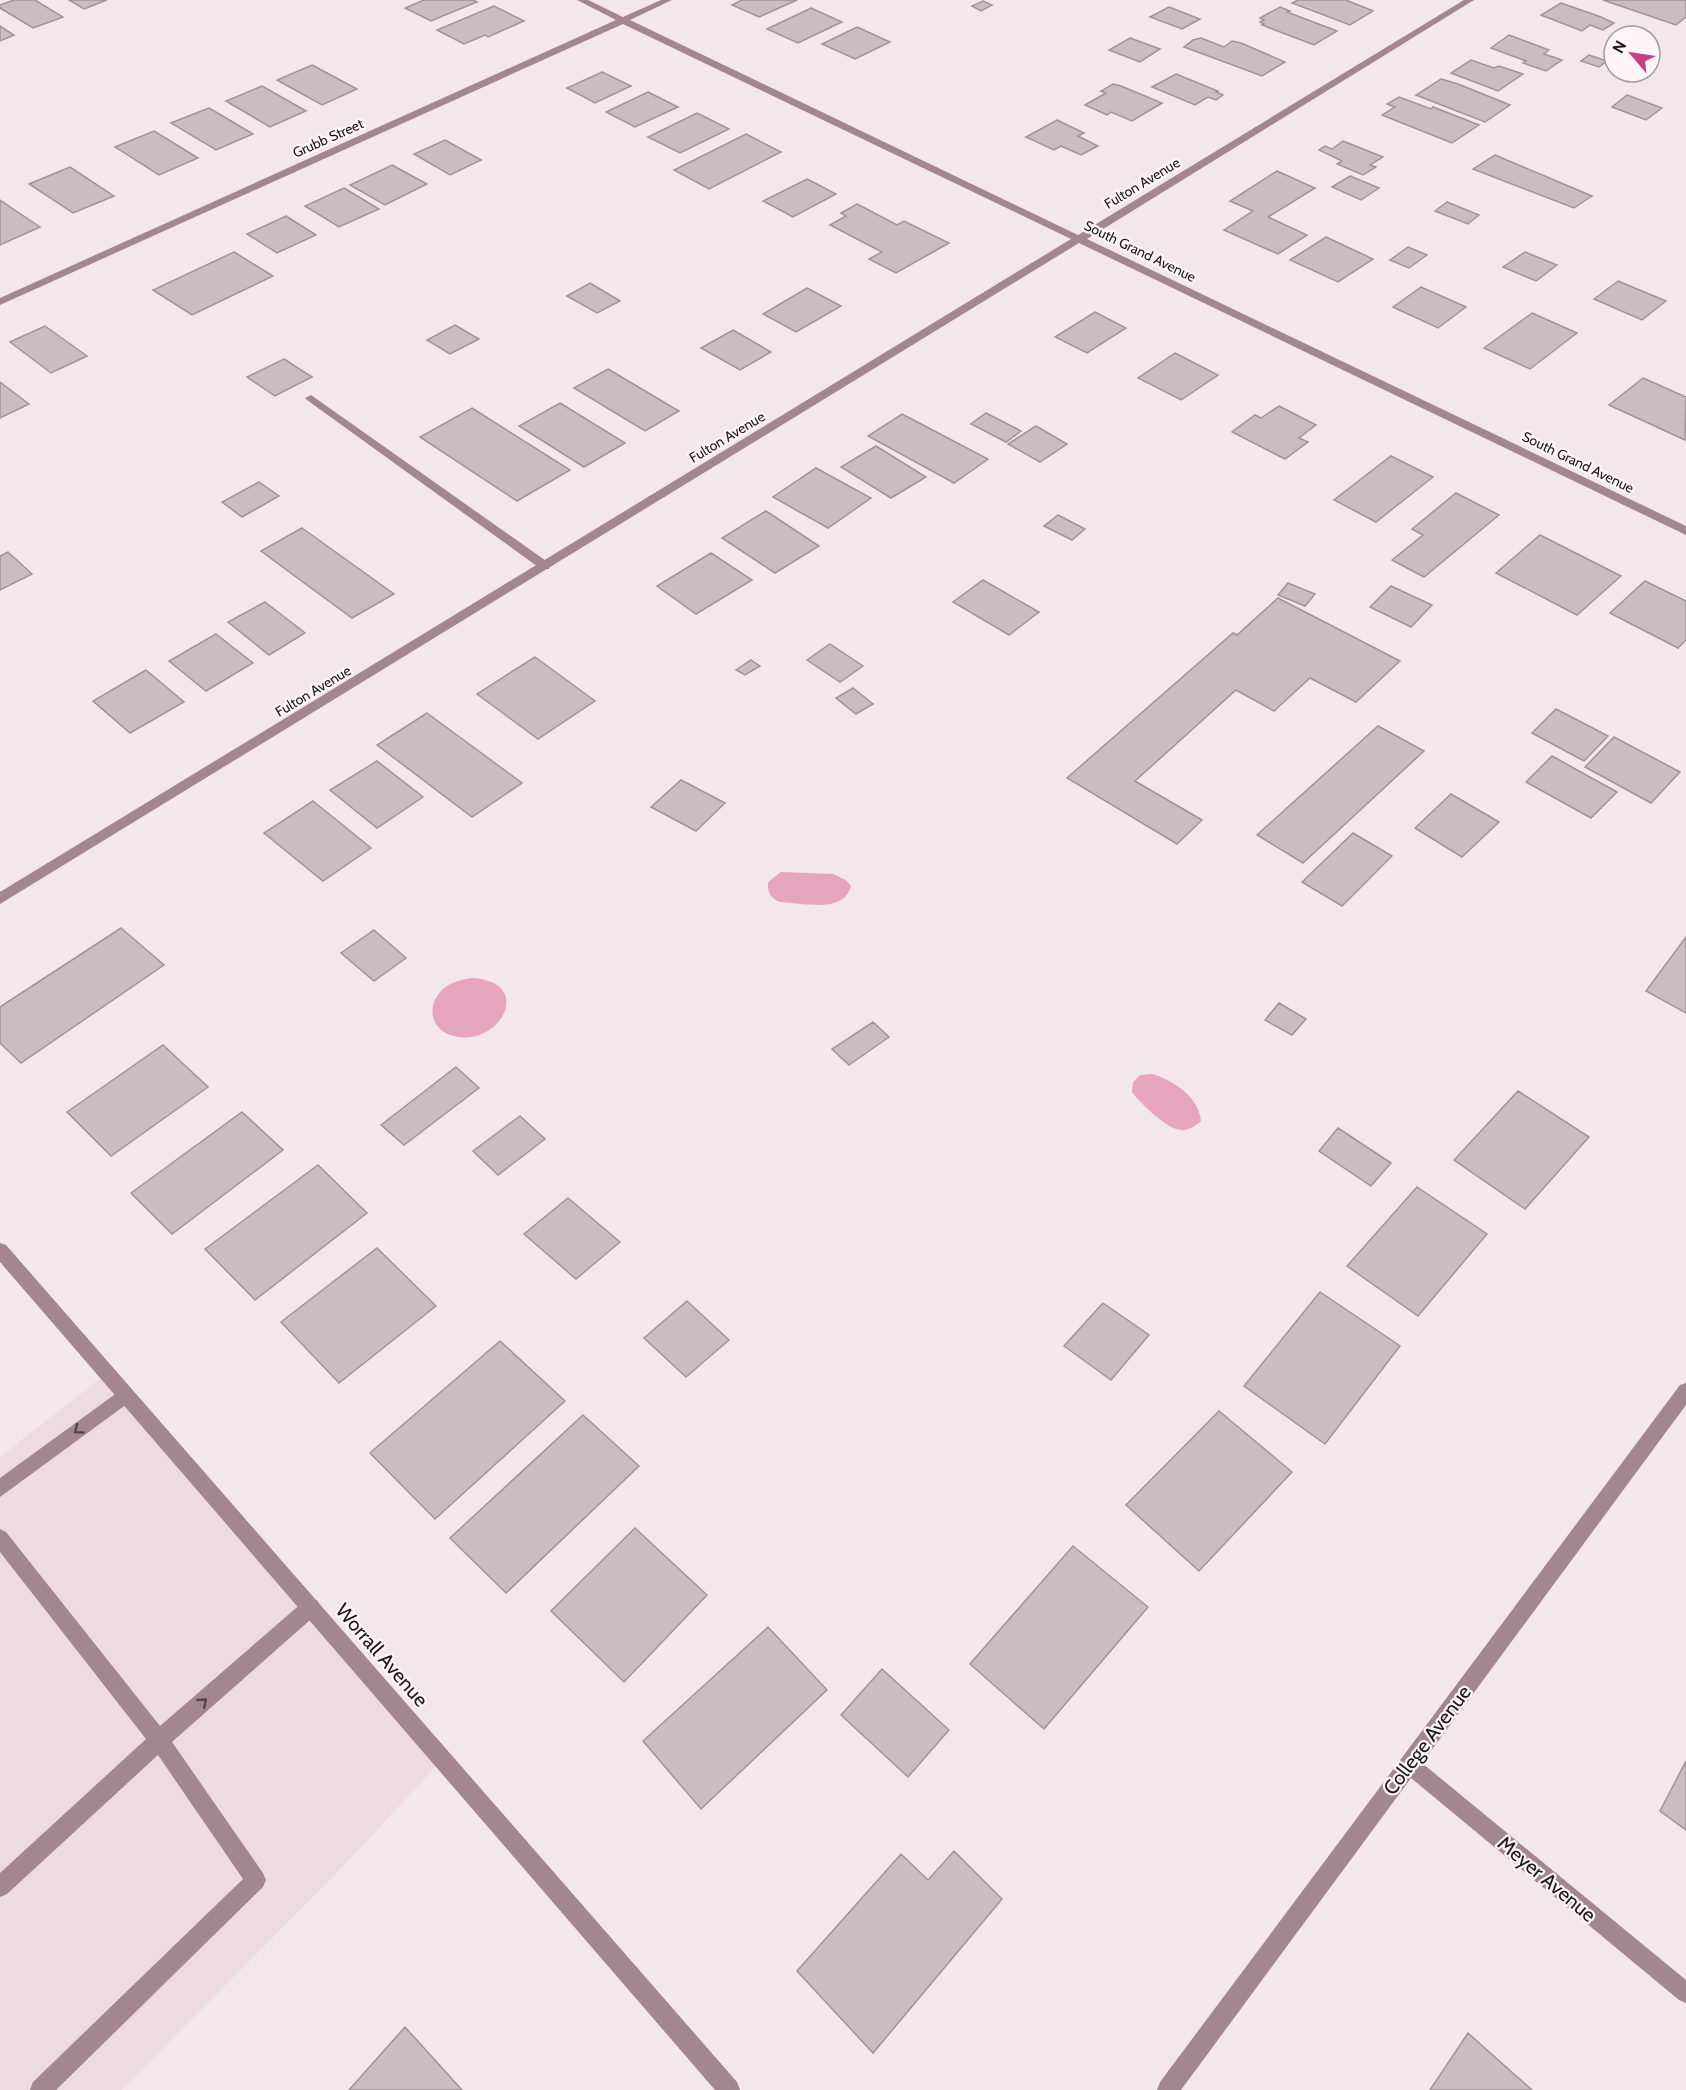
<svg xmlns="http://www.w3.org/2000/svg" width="1686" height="2090" font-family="Cabin,sans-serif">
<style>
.built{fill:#eedae1}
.water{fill:#e4a5bd}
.building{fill:#c8bdc1;stroke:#9f9498;stroke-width:1.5}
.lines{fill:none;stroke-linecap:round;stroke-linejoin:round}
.service{fill:#a28690;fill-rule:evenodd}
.minor{fill:#a28690;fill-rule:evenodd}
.oneway{stroke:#524449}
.labels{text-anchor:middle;stroke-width:4.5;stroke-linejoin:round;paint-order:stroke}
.far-street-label{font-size:14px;fill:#1c181a;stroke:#fff5f8}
.near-street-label{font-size:20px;fill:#1c181a;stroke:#fff5f8}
</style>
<rect width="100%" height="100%" fill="#f3e7eb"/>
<path class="built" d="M 106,1374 L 443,1759 L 349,1860 L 122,2090 L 0,2090 L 0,1457 Z"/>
<path class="water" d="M 781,872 L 833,874 L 846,880 L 851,886 C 844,914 803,903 780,902 C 771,898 767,893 768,882 Z
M 473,978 C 539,983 495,1054 448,1034 C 426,1024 429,998 447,986 C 455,981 464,979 473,978 Z
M 1153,1074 C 1174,1081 1199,1097 1201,1121 C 1195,1126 1189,1131 1180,1130 C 1166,1128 1140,1103 1132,1092 L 1133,1082 L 1140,1075 Z"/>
<path class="building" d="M 14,0 L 35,0 L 63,17 L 33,28 L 0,8 L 0,5 Z
M 69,0 L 107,0 L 84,9 Z
M 424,0 L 473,0 L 477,2 L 431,21 L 405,8 Z
M 742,0 L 797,0 L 759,17 L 732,5 Z
M 1298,0 L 1346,0 L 1373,11 L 1350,25 L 1292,3 Z
M 1603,0 L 1686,0 L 1686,17 L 1676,25 Z
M 983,1 L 992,5 L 981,11 L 972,6 Z
M 1561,3 L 1601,17 L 1614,23 L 1603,30 L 1590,25 L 1582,31 L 1541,15 Z
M 494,6 L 524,21 L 488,37 L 485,35 L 464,44 L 437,30 Z
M 1169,7 L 1200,19 L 1182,29 L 1150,17 Z
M 1280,7 L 1290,11 L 1287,12 L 1337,31 L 1314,45 L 1262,25 L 1264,24 L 1260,22 L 1264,20 L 1260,18 Z
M 811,8 L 842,22 L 798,43 L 767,29 Z
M 0,26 L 14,35 L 0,41 Z
M 857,27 L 890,42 L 855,59 L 822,44 Z
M 1509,35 L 1549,50 L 1544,54 L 1562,60 L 1546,71 L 1523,63 L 1526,61 L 1491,48 Z
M 1130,38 L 1160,49 L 1140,62 L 1109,50 Z
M 1201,38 L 1224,47 L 1232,41 L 1241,43 L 1285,62 L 1262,76 L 1184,47 L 1193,40 Z
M 1589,55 L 1607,61 L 1599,67 L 1581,61 Z
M 1471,60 L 1494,68 L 1499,66 L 1523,74 L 1498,91 L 1451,73 Z
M 312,65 L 357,89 L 322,105 L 277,80 Z
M 602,72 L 631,86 L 595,103 L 567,88 Z
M 1176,74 L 1218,91 L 1216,92 L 1223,95 L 1216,100 L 1208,97 L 1195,105 L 1152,87 Z
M 1441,79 L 1458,84 L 1510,105 L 1485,122 L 1416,95 Z
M 1113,84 L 1121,86 L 1162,103 L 1132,121 L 1111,112 L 1107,115 L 1085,105 L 1106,93 L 1101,91 Z
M 262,86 L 306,111 L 270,127 L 226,101 Z
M 648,92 L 678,107 L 635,127 L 606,112 Z
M 1627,95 L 1662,108 L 1646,120 L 1612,107 Z
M 1399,97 L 1431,109 L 1433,107 L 1479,125 L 1452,143 L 1382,115 L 1395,107 L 1387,104 Z
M 209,108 L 253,134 L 216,150 L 171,123 Z
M 697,113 L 729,129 L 680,153 L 648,137 Z
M 1057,120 L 1084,133 L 1078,136 L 1098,146 L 1081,155 L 1061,146 L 1054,150 L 1026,137 Z
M 154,131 L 198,158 L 159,175 L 115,147 Z
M 746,134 L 781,152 L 709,189 L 674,170 Z
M 445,140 L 481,160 L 450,175 L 414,154 Z
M 1343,141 L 1383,157 L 1370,165 L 1376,167 L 1363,175 L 1337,164 L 1342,161 L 1319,150 L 1325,146 L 1332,149 Z
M 1495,155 L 1592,196 L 1574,208 L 1473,169 Z
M 392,165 L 427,184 L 385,205 L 350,185 Z
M 70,167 L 114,196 L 73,213 L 29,184 Z
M 1277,171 L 1315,188 L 1268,217 L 1307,235 L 1278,254 L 1224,230 L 1253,211 L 1230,201 Z
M 1350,176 L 1379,188 L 1361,200 L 1332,187 Z
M 807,179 L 836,194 L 793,217 L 763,201 Z
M 344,188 L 379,209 L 339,227 L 305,206 Z
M 0,200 L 40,227 L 0,245 Z
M 1447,202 L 1479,215 L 1468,224 L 1435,211 Z
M 857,204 L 897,225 L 904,221 L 949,243 L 896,273 L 869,259 L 882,252 L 830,225 L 846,216 L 841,213 Z
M 286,216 L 316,235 L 277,253 L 247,234 Z
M 1326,237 L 1373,259 L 1338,282 L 1290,260 Z
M 1408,247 L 1427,255 L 1409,268 L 1390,260 Z
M 234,252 L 273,276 L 192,315 L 153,290 Z
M 1525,252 L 1557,265 L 1536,281 L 1503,267 Z
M 1618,281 L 1666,301 L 1642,320 L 1594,299 Z
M 590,283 L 620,301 L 597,313 L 567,296 Z
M 1421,287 L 1466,307 L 1438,328 L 1393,307 Z
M 807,288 L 841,306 L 796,332 L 763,314 Z
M 1095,312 L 1126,328 L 1087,353 L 1055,337 Z
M 1532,313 L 1577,333 L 1530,369 L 1484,348 Z
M 455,325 L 479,339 L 450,354 L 427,340 Z
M 45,326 L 87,356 L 51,373 L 10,342 Z
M 733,330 L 771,352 L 740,370 L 701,348 Z
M 1175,353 L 1218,375 L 1181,400 L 1138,378 Z
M 284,359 L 312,377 L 275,396 L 247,377 Z
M 608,369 L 679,411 L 645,431 L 574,388 Z
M 1643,378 L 1686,397 L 1685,440 L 1609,405 Z
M 0,382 L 29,404 L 0,418 Z
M 560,403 L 625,443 L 584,467 L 519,426 Z
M 1279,406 L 1316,425 L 1299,438 L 1308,442 L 1285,459 L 1232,432 L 1255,415 L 1261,418 Z
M 472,408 L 570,470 L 517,501 L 420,437 Z
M 986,413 L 1021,431 L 1006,442 L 971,424 Z
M 902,414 L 988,459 L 954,483 L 868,436 Z
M 1036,426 L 1067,444 L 1040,462 L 1008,444 Z
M 876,446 L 926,477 L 891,498 L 841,467 Z
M 1391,456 L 1433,477 L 1376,522 L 1334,500 Z
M 816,468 L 871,498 L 828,528 L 773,497 Z
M 259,482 L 279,496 L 242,517 L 222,502 Z
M 1456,493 L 1499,515 L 1424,577 L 1392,560 L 1423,535 L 1412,529 Z
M 766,511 L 819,546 L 775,573 L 722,538 Z
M 1058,515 L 1085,529 L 1072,540 L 1044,526 Z
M 302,528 L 394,594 L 352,618 L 261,551 Z
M 1540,535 L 1621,576 L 1577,615 L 1496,573 Z
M 8,552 L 32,574 L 0,590 L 0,556 Z
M 711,553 L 752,580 L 696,614 L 657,586 Z
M 983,580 L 1039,612 L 1009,635 L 953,602 Z
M 1645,581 L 1686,601 L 1686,640 L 1678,648 L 1610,613 Z
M 1288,583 L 1315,594 L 1305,606 L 1278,595 Z
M 1391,586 L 1432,605 L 1411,627 L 1370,607 Z
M 1278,598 L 1400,661 L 1356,702 L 1310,678 L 1274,711 L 1236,690 L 1135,781 L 1202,820 L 1177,844 L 1067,778 L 1233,633 L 1237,635 Z
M 265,602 L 305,633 L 269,655 L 228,622 Z
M 216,634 L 253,663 L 206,691 L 169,661 Z
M 830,644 L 863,666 L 840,682 L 807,660 Z
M 535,657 L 595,701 L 538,739 L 477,694 Z
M 751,660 L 760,666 L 745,675 L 736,670 Z
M 146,670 L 184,702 L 130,733 L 93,701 Z
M 853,688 L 873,704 L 856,714 L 836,698 Z
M 1556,709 L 1608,736 L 1584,761 L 1532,733 Z
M 427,713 L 522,783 L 472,817 L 377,745 Z
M 1378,726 L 1424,751 L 1303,863 L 1257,835 Z
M 1614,737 L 1680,772 L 1651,803 L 1585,767 Z
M 1552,756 L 1617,792 L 1591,818 L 1526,782 Z
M 377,761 L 423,797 L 377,828 L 330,790 Z
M 681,780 L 725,803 L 696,831 L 651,807 Z
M 1451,794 L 1499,822 L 1462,857 L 1415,828 Z
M 313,801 L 371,848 L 323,881 L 264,833 Z
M 1353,833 L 1392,856 L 1342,906 L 1302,882 Z
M 121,928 L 164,965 L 21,1063 L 0,1043 L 0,1007 Z
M 374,930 L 406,958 L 374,981 L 341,953 Z
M 1686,937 L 1686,1013 L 1646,991 Z
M 1279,1003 L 1306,1019 L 1292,1035 L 1265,1020 Z
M 873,1022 L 889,1037 L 849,1065 L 832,1049 Z
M 163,1045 L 208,1087 L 111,1156 L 67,1112 Z
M 456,1067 L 479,1088 L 404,1145 L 381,1125 Z
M 1518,1091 L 1589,1137 L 1525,1209 L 1454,1160 Z
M 242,1112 L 283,1150 L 172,1234 L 131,1193 Z
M 520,1116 L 545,1139 L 498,1175 L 473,1151 Z
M 1338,1128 L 1391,1163 L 1371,1186 L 1319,1151 Z
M 318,1165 L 367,1213 L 255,1300 L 205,1249 Z
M 1417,1187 L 1487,1234 L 1418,1316 L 1347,1266 Z
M 568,1198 L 620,1242 L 576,1279 L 524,1234 Z
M 377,1248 L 436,1306 L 339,1383 L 281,1322 Z
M 1320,1292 L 1400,1346 L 1325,1444 L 1244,1386 Z
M 687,1301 L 729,1340 L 686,1377 L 644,1338 Z
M 1103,1303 L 1149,1335 L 1111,1380 L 1064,1346 Z
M 500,1341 L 565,1401 L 435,1519 L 370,1453 Z
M 1219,1411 L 1292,1472 L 1199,1571 L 1126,1505 Z
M 583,1415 L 639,1466 L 506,1593 L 450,1538 Z
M 635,1528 L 707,1595 L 624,1682 L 551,1611 Z
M 1073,1546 L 1148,1607 L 1044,1729 L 970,1664 Z
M 768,1627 L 827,1690 L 701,1809 L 643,1741 Z
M 882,1669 L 949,1730 L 908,1777 L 841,1715 Z
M 1686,1761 L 1686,1830 L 1660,1811 Z
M 954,1851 L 1002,1899 L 873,2053 L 797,1971 L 901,1854 L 928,1880 Z
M 405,2027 L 462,2090 L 349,2090 Z
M 1468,2033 L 1532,2090 L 1430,2090 Z"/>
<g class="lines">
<path class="service" d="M 311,395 L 549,563 L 549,569 L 541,569 L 307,400 L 305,398 Z
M 125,1387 L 131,1389 L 134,1395 L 131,1401 L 0,1497 L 0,1478 Z
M 0,1529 L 6,1532 L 160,1726 L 304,1601 L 311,1598 L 318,1601 L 320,1607 L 318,1613 L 172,1742 L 263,1873 L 266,1880 L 263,1887 L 56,2090 L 30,2090 L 33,2082 L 243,1879 L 158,1755 L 7,1894 L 0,1897 L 0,1873 L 146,1739 L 0,1552 Z"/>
<path class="minor" d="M 577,0 L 588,0 L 623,17 L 661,0 L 672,0 L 630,20 L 1078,235 L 1464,0 L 1474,0 L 1087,239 L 1686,526 L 1686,535 L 1079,243 L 0,904 L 0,892 L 1071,239 L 623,24 L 0,305 L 0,298 L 616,20 Z
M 0,1243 L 6,1245 L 737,2082 L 740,2090 L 715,2090 L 0,1262 Z
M 1686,1383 L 1686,1405 L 1422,1763 L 1686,1980 L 1686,2003 L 1679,2000 L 1411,1778 L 1181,2090 L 1157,2090 L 1160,2082 L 1680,1385 Z"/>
</g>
<defs><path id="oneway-chevron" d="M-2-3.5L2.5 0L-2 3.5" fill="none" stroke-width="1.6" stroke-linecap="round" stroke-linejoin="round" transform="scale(1.5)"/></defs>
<g class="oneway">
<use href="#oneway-chevron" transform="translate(78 1430) rotate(143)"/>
<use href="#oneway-chevron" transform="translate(203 1702) rotate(-41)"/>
</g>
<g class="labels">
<g class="far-street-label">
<text transform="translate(328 138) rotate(-24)" y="5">Grubb Street</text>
<text transform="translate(1142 183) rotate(-31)" y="5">Fulton Avenue</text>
<text transform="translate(1140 251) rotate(26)" y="5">South Grand Avenue</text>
<text transform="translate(727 437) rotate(-31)" y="5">Fulton Avenue</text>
<text transform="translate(1578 462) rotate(26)" y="5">South Grand Avenue</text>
<text transform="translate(313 691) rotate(-31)" y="5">Fulton Avenue</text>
</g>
<g class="near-street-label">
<text transform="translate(382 1655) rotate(49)" y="7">Worrall Avenue</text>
<text transform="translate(1427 1740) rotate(-53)" y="7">College Avenue</text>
<text transform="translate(1547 1879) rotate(40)" y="7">Meyer Avenue</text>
</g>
</g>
<g transform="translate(1632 54) rotate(299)"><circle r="28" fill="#fff5f8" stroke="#a49d9f" stroke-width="1.5"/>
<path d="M0-4.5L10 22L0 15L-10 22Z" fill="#c64081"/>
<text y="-9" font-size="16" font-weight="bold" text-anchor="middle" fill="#1c181a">N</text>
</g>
</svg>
